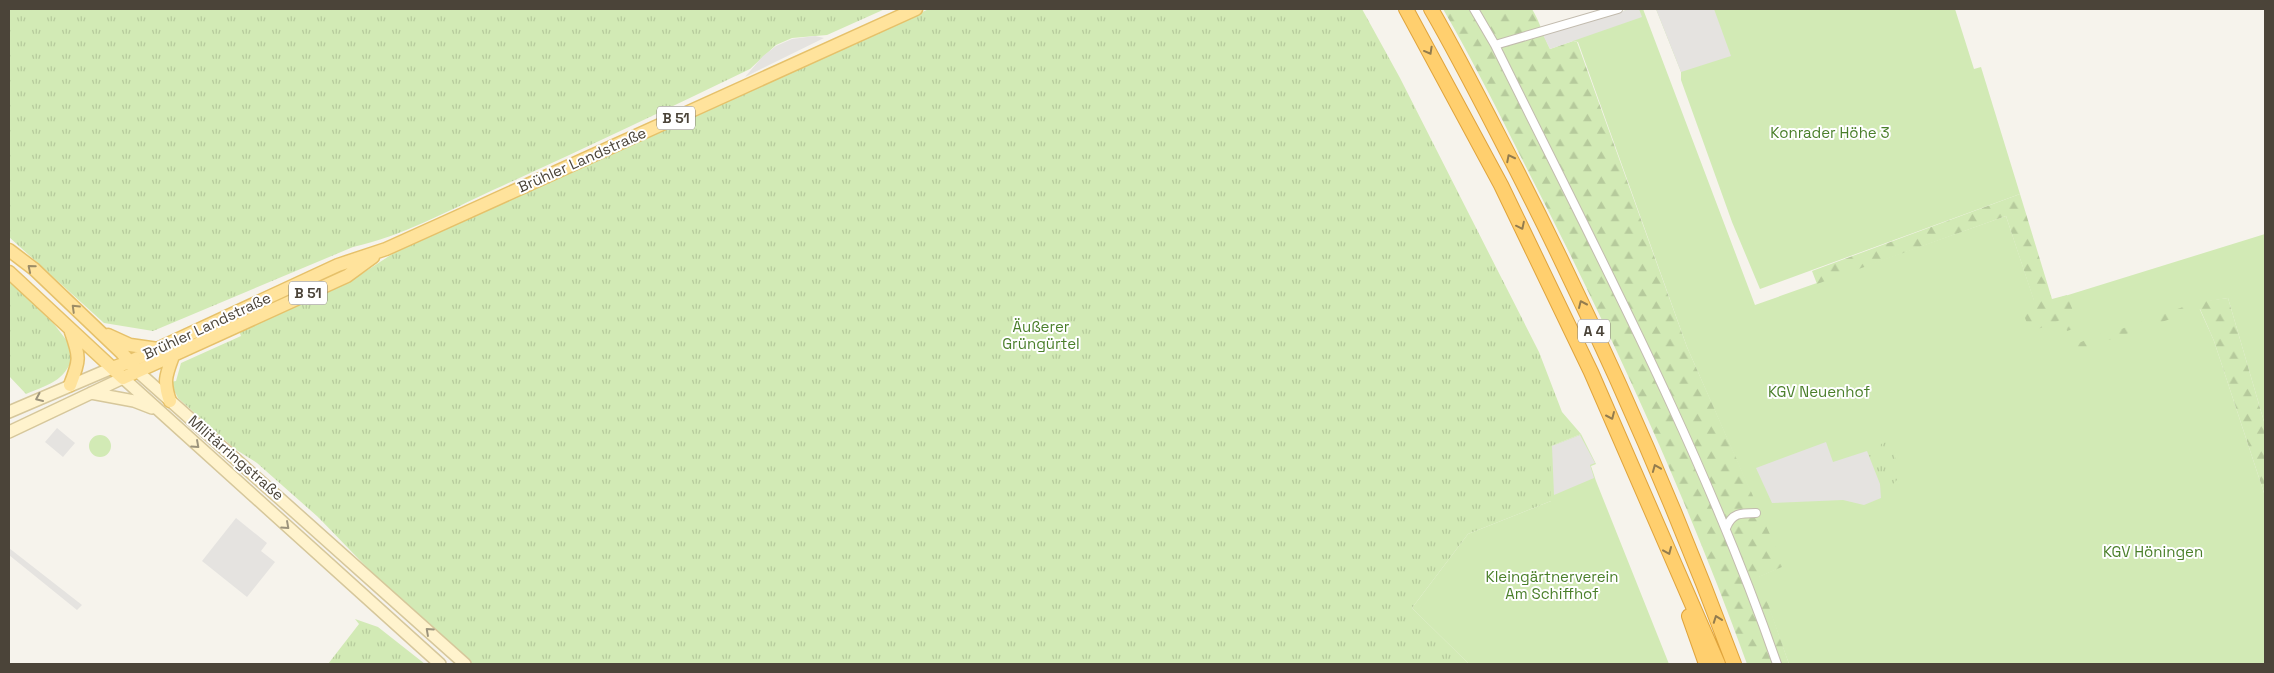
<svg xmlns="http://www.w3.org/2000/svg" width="2274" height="673" font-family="'Space Grotesk',sans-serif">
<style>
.green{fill:#d2eab5}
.forest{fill:url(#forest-firs)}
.park{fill:url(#park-tufts)}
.parking{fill:#e5e3e0}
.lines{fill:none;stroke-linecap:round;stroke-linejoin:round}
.street-casing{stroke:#c2bbae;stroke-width:10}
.secondary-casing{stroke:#d6c79b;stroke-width:14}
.primary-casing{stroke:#e6c16a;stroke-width:15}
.highway-casing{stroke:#e0a43c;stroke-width:16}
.street{stroke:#fff;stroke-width:8}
.secondary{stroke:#fff3cd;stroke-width:11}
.primary{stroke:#ffe39c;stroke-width:12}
.highway{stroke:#ffcf6e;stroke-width:14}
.oneway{stroke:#937c4e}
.oneway2{stroke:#9c8c66}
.oneway3{stroke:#9c937c}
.labels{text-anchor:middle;stroke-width:4;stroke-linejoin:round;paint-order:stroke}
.shield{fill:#fff;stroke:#817c74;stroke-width:1}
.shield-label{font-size:14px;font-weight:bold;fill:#4b4439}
.park-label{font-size:15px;fill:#4a7f2a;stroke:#fff}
.street-label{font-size:15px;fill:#4b4439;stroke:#fff}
</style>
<defs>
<pattern id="forest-firs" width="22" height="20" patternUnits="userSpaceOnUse" patternTransform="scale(1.25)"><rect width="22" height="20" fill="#d2eab5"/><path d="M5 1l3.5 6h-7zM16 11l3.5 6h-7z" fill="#b6ca9c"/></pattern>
<pattern id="park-tufts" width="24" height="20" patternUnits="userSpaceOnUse" patternTransform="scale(1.25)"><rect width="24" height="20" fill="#d2eab5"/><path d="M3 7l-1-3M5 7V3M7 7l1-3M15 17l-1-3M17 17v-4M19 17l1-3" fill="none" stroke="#b6ca9c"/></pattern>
</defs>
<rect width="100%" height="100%" fill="#f6f3ec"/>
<path class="green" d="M 1630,9 L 1643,9 L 1755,305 L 2006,216 L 2034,300 L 2052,300 L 2265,234 L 2265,425 L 2228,298 L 2197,303 L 2214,341 L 2265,496 L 2265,664 L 1789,664 L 1758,577 L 1783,566 L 1687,347 L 1578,42 L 1573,41 L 1568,28 Z
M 1656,9 L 1955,9 L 1974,69 L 1981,67 L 2020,194 L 1760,289 L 1732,222 L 1681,80 L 1681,72 Z
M 1581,434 L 1596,464 L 1591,466 L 1596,481 L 1669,664 L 1469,664 L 1412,608 L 1468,534 L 1551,501 L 1551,446 Z
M89 446a11 11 0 1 1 22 0a11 11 0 1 1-22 0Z"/>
<path class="forest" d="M 1443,9 L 1532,9 C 1540,22 1543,35 1550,49 L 1573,41 L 1577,42 L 1687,347 L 1784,566 L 1759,577 L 1789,664 L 1747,664 C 1685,492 1608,326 1524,163 C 1498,111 1472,59 1443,9 Z
M 2020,194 L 2052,299 L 2067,295 L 2079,327 L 2067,331 L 2063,319 L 2031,332 L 2021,309 L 2035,304 L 2006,216 L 1817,284 L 1812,271 Z
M 2228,298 L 2265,425 L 2265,496 L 2214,341 L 2200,309 L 2076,351 L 2074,345 L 2100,334 L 2110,333 L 2197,302 Z"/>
<path class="park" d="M 9,9 L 885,9 L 827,35 L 792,38 L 776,45 L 750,69 C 665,110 579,151 493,190 C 448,211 402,236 353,247 L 153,331 L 104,323 L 9,237 Z
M 929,9 L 1362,9 L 1400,78 L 1539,352 L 1562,412 L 1581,434 L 1551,446 L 1551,501 L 1468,534 L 1412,608 L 1469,664 L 472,664 L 381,582 L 318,517 L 257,463 L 235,449 L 178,398 L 170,382 L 176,381 L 181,363 L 241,336 L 239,331 L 360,275 L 403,247 Z
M 9,280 L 54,324 L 74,350 C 68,380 52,383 26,394 L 9,376 Z
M 1889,441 L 1902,475 L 1885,492 L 1880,484 L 1869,455 L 1880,451 L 1881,444 Z
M 355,619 L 378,627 L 425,664 L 328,664 L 359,624 Z"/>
<path class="parking" d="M 1630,9 L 1639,9 L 1642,17 L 1550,49 L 1543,35 Z
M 1656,9 L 1714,9 L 1731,56 L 1681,72 Z
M 815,36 L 824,38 L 745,77 L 763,56 L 776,46 L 792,39 Z
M 57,428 L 75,443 L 63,457 L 45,442 Z
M 1580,435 L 1595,463 L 1590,465 L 1594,478 L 1554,495 L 1552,446 Z
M 1826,442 L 1833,462 L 1867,451 L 1880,484 L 1881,498 L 1864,505 L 1843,500 L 1772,503 L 1756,468 Z
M 236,518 L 267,543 L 261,551 L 275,562 L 247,597 L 202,561 Z
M 9,548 L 82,605 L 77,610 L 9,555 Z"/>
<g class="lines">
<defs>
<path id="street" d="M 1474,9 L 1495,45 L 1618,9
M 1495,45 C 1595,248 1703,450 1777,664
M 1726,528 C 1732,513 1740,513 1756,513"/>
<path id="secondary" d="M 137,371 L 465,664
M 91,393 L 134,401 L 152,408
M 9,412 L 112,368
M 9,432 L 123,378 L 440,664"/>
<path id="primary" d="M 9,250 L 34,269 L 122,353 L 134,367
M 9,272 L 123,378 L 347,276 L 373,257
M 108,335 L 130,345 L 158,349
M 112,368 L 129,362 L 338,265 L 386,249 L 437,226 L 916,9
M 70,385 C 80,360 80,357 71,332
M 170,401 C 163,381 166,375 173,356"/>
<path id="highway" d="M 1406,9 L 1501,185 L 1591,372 L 1718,664
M 1431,9 C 1461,61 1488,115 1516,169 C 1598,330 1671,495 1734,664
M 1689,616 L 1706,664"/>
</defs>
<use href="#street" class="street-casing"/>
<use href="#secondary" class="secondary-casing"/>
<use href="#primary" class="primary-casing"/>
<use href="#highway" class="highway-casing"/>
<use href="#street" class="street"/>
<use href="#secondary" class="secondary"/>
<use href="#primary" class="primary"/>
<use href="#highway" class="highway"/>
</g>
<defs><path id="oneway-chevron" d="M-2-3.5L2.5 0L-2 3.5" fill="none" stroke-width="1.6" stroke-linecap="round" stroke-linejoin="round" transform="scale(1.25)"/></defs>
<g class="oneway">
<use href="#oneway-chevron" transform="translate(1429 51) rotate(61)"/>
<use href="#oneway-chevron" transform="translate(1510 158) rotate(-117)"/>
<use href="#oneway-chevron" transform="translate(1521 226) rotate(64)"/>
<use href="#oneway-chevron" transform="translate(1582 304) rotate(-114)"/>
<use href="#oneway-chevron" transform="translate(1611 416) rotate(66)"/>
<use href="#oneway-chevron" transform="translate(1656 468) rotate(-112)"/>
<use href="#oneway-chevron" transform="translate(1668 551) rotate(67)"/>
<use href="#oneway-chevron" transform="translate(1717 619) rotate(-110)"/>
</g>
<g class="oneway2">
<use href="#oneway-chevron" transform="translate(31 268) rotate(-140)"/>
<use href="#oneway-chevron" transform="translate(75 308) rotate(-136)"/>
</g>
<g class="oneway3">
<use href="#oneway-chevron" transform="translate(39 398) rotate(156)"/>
<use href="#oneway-chevron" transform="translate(196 445) rotate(42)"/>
<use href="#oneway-chevron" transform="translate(286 526) rotate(42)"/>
<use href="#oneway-chevron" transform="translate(429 631) rotate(-138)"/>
</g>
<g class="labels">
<g class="shield">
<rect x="657" y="106.5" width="38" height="23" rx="4"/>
<rect x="289" y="281.5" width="38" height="23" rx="4"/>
<rect x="1578" y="319.5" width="32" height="23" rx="4"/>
</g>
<g class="shield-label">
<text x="676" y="123">B 51</text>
<text x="308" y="298">B 51</text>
<text x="1594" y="336">A 4</text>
</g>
<g class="park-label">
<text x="1830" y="138">Konrader Höhe 3</text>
<text x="1041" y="332">Äußerer<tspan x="1041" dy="17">Grüngürtel</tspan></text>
<text x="1819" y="397">KGV Neuenhof</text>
<text x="2153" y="557">KGV Höningen</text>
<text x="1552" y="582">Kleingärtnerverein<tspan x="1552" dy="17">Am Schiffhof</tspan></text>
</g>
<g class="street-label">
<text transform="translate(582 160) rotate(-24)" y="5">Brühler Landstraße</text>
<text transform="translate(207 326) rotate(-25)" y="5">Brühler Landstraße</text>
<text transform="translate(236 458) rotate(41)" y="5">Militärringstraße</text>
</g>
</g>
<rect width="2274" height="673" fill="none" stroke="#4b4439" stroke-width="20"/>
</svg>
